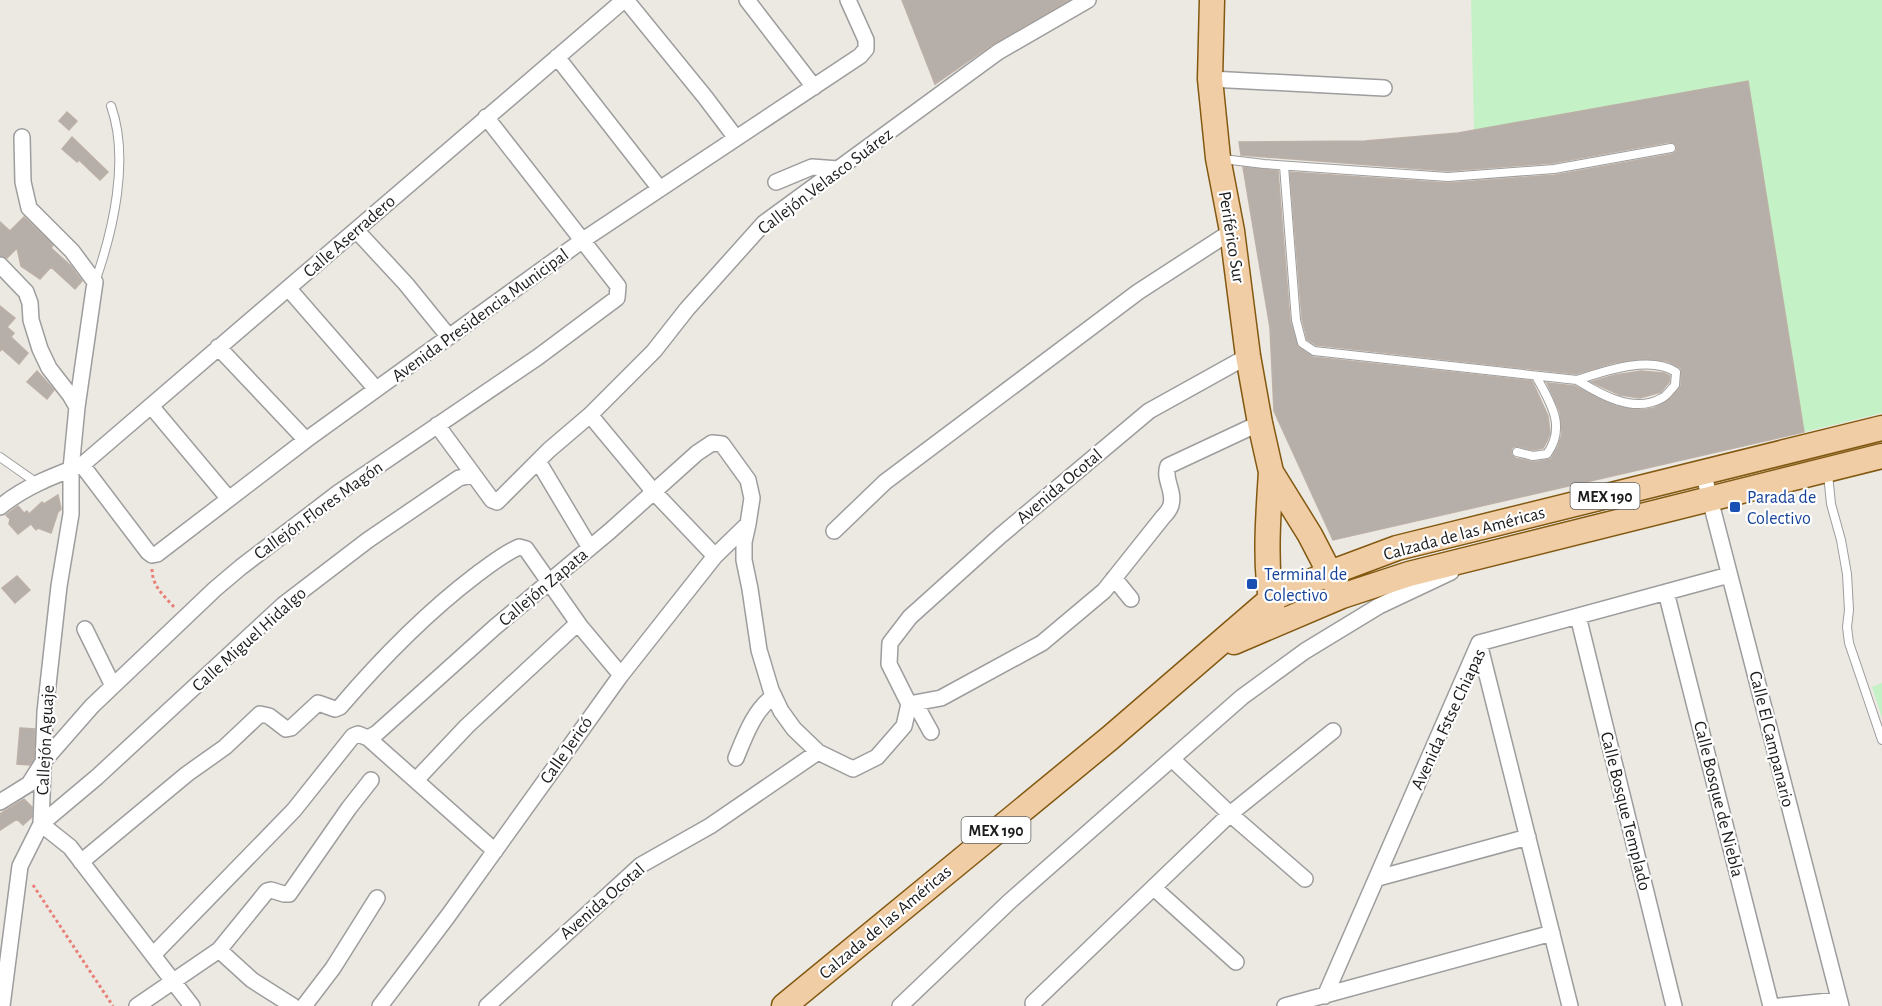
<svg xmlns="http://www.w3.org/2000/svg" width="1882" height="1006" font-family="'Alegreya Sans',sans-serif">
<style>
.park{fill:#c4f2c6}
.building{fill:#b5aea9;stroke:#bcb0a7;stroke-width:1.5}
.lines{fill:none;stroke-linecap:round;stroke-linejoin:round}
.lane-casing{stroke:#9d9d9d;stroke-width:10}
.street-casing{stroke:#9d9d9d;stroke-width:18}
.primary-casing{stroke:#835911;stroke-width:27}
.path{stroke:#e88078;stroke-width:3;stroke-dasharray:3 3;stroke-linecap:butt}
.lane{stroke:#fff;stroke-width:8}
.street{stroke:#fff;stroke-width:15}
.primary{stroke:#f0cda4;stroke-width:24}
.transit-dot{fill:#1a4fb4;stroke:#fff;stroke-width:2}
.labels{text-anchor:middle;stroke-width:4.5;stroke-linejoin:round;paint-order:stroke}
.shield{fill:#fff;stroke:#606060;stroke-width:1.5}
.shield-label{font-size:16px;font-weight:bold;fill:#1c1c1c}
.street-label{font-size:18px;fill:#1c1c1c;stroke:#fff}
.transit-label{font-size:18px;fill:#164399;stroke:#fff;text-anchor:start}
</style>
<rect width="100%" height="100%" fill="#ece9e3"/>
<path class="park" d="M 1471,0 L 1882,0 L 1882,413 L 1804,432 L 1748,82 L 1474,131 Z
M 1882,683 L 1882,718 L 1872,687 Z"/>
<path class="building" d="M 902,0 L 1069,0 L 993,44 L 935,84 Z
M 1748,81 L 1804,432 L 1333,540 L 1274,411 L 1270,328 L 1243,167 L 1278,171 L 1290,320 L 1298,347 L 1313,357 L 1532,381 L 1548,416 L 1550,433 L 1547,441 L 1543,448 L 1533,450 L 1516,446 L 1512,448 L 1511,453 L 1515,458 L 1534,462 L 1551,459 L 1558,446 L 1562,434 L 1560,412 L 1547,383 L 1575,386 L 1616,406 L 1641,410 L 1654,408 L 1671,398 L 1681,386 L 1681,368 L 1667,361 L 1640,359 L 1613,363 L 1576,374 L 1316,345 L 1307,339 L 1302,319 L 1290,172 L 1448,183 L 1555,175 L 1672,154 L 1676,151 L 1677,146 L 1670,142 L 1553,163 L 1448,171 L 1241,155 L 1239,142 L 1365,141 L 1458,133 Z
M 67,112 L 77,121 L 69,130 L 59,121 Z
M 72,137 L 108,172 L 100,180 L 79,160 L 77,162 L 62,149 Z
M 24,217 L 53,245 L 51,248 L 71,266 L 82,281 L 75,289 L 51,267 L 40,279 L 21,266 L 17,248 L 7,258 L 0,256 L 0,222 L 10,231 Z
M 0,306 L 15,318 L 7,327 L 14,333 L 11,337 L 28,353 L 19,364 L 2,349 L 0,351 Z
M 37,371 L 54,390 L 47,399 L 27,382 Z
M 1641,371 L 1664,373 L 1670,376 L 1669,382 L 1661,392 L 1640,398 L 1620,395 L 1591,382 L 1615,375 Z
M 58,495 L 61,509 L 58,512 L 51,533 L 38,528 L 36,530 L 31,524 L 18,534 L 9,524 L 10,519 L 6,515 L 18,506 L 24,513 L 27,511 L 29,514 L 42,502 L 44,504 Z
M 17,576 L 30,590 L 15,603 L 2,588 Z
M 20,728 L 35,729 L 34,759 L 30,765 L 17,764 Z
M 24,799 L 32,807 L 32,817 L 23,825 L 17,819 L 0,830 L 0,814 Z"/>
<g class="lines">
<defs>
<path id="lane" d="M 1223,159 L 1264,164 L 1448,177 L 1554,169 L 1671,148
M 1284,166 L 1296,320 L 1302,343 L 1314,351 L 1577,380 C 1601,395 1634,414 1662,398 C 1667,396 1671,389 1675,385 L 1676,372 C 1650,355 1605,371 1577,380
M 95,282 C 113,231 130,159 111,106
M 1517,452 L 1533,456 L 1547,454 C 1567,426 1550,402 1536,376
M 0,457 L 37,483
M 1828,474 L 1831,504 L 1841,540 L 1847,574 L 1849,610 L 1847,627 L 1849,643 L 1882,740"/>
<path id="street" d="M 626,0 L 705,97 L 736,138
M 747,0 L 814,87
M 557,57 L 660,189
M 1210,79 L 1384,88
M 22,137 L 23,182 L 29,208 L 72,251 L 95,282 L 77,407
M 776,182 L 812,167 L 838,169
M 356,230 L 406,284 L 449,337
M 0,265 L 26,292 L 30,303 L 31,320 L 40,349 L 49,368 L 70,395 L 77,407 L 71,469 L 71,514 L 59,586 L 45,712 L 41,824 L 20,866 L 2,1006
M 288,288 L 376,389
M 218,347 L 306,440
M 151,406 L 229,499
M 590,415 L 654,492 L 715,556
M 437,425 L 492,500 L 497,502 L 549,450 L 590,415 L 654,351 L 687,309 L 764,223 L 998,52 L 1088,0
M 538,461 L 590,548
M 82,465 L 148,552 L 152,555 L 157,554 L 306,440 L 583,240 L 860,56 L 866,49 L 866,40 L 848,0
M 1703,472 L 1841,1006
M 0,507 C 24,487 53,476 82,465 L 624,0
M 748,524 L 744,542 L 744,560 L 750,589 L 759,650 L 771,690 L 781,711 L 794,729 L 818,752 L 853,769 L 877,757 L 904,726 L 909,704
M 834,531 L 885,482 L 1138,292 L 1232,231
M 1114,578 L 1131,599
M 1666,592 L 1771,1006
M 1578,616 L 1674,1006
M 85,629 L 113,686
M 1479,643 L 1570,1006
M 915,703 L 931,732
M 909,704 L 889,664 L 890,643 L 910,617 L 1000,536 L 1149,411 L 1248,356
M 909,704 L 941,698 L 1042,643 L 1104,591 L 1163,517 C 1166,514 1170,509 1171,505 C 1175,491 1163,479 1168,466 L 1260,423
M 368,738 L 377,733 L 495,627 L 610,531 L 697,453 L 712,443 L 722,444 L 748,480 L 752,498 L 748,524 L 715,556 L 621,675 L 448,916 L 380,1006
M 736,758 C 745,736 754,710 774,696
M 1172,759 L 1230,814 L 1305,879
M 416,780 L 467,726 L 578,623
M 0,802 L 29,784 L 43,762 L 92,706 L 215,589 L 241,567 L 338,493 L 538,357 L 617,298 L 618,286 L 486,117
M 81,862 L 187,774 L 225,747 L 260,714 L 269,716 L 286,729 L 291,728 L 318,703 L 335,709 L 340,707 C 381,659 426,613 476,575 C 490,565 503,554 519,547 L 526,549 L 580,626 L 621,675
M 1378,878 L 1528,837
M 1154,888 L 1236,962
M 219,950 L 252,980 L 293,1006
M 153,955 L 294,810 L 353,736 L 358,734 L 368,738 L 495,851
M 1325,996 L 1479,643 L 1729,575
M 1033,1003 L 1230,814 L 1333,731
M 137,1006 L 219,950 L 267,891 L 271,890 L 284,894 L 289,894 L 349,808 L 371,780
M 192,1006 L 70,847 L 41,824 L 97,777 L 283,605 L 368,540 L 459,478 L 473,475
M 304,1006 L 333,968 L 377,898
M 487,1006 L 641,865 L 710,826 L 818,752
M 900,1006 L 1009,902 L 1242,697 L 1305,651 L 1379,606 L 1451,572
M 1285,1006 L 1552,933
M 1780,1006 L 1839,1000"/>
<path id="primary" d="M 1212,0 L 1210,79 L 1218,158 L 1232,231 L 1248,356 L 1260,423 L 1271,472 L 1310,535 L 1337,587
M 1271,472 C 1268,518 1264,567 1273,613
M 1234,642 L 1342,596 L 1409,574 L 1882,456
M 784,1006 L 1110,738 L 1271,599 L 1330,573 L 1397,548 L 1882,428"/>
</defs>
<use href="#lane" class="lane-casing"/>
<use href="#street" class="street-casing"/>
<use href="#primary" class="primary-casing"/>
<path class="path" d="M 152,569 C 152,586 164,596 175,608
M 33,885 L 113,1006"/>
<use href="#lane" class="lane"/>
<use href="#street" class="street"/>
<use href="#primary" class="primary"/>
</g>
<g class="transit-dot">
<rect x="1729" y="501" width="12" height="12" rx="3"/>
<rect x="1246" y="578" width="12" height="12" rx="3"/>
</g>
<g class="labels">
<g class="shield">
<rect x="1570.5" y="483" width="69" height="26" rx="4.5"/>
<rect x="961.5" y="817" width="69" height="26" rx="4.5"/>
</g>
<g class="shield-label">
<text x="1605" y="502">MEX 190</text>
<text x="996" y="836">MEX 190</text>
</g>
<g class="street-label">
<text transform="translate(825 181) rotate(-37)" y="6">Callejón Velasco Suárez</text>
<text transform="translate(349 236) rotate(-41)" y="6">Calle Aserradero</text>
<text transform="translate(1232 237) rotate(81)" y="6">Periférico Sur</text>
<text transform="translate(480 315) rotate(-36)" y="6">Avenida Presidencia Municipal</text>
<text transform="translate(1059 486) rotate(-40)" y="6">Avenida Ocotal</text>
<text transform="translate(318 510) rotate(-36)" y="6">Callejón Flores Magón</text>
<text transform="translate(1464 533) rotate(-15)" y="6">Calzada de las Américas</text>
<text transform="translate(543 587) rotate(-40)" y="6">Callejón Zapata</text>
<text transform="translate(249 639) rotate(-42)" y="6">Calle Miguel Hidalgo</text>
<text transform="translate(1448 719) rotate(-65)" y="6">Avenida Fstse Chiapas</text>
<text transform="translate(1772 739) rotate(76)" y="6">Calle El Campanario</text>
<text transform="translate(45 740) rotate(-87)" y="6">Callejón Aguaje</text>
<text transform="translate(566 750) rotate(-55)" y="6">Calle Jericó</text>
<text transform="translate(1719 799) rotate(76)" y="6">Calle Bosque de Niebla</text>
<text transform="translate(1626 811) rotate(76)" y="6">Calle Bosque Templado</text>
<text transform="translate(602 901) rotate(-41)" y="6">Avenida Ocotal</text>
<text transform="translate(885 922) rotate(-40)" y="6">Calzada de las Américas</text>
</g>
<g class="transit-label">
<text x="1747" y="503">Parada de<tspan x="1747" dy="21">Colectivo</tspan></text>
<text x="1264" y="580">Terminal de<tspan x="1264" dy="21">Colectivo</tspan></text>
</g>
</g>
</svg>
